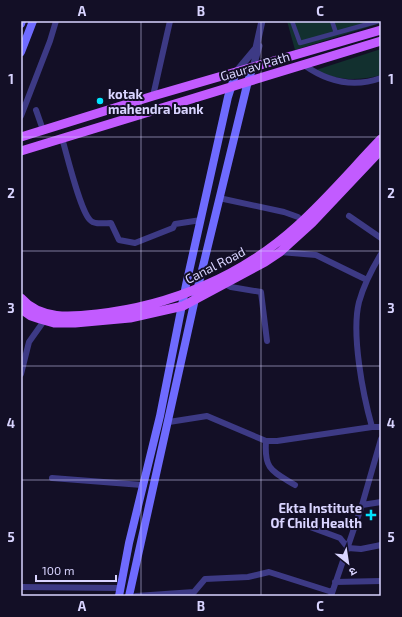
<svg xmlns="http://www.w3.org/2000/svg" width="402" height="617" font-family="'Exo 2','Noto Sans Devanagari',sans-serif">
<style>
.green{fill:#12302f}
.lines{fill:none;stroke-linecap:round;stroke-linejoin:round}
.pedestrian{stroke:#3d3a85;stroke-width:4.5}
.minor{stroke:#3d3a85;stroke-width:6}
.tertiary{stroke:#3d3a85;stroke-width:7}
.secondary{stroke:#6f6bff;stroke-width:8}
.primary{stroke:#c25bff;stroke-width:9}
.grid{fill:none;stroke:#d9d4ff;stroke-width:1;stroke-opacity:0.55}
.poi-dot{fill:#00e5ff;stroke:#130f26;stroke-width:1.5}
.labels{text-anchor:middle;stroke-width:4;stroke-linejoin:round;paint-order:stroke}
.street-label{font-size:13px;fill:#d9d4ff;stroke:#130f26}
.poi-label{font-size:13px;font-weight:bold;fill:#d9d4ff;stroke:#130f26;text-anchor:start}
.neatline{fill:none;stroke:#d9d4ff;stroke-width:1.5}
.grid-label{font-size:13px;text-anchor:middle;font-weight:bold;fill:#d9d4ff}
</style>
<rect width="100%" height="100%" fill="#130f26"/>
<path class="green" d="M 287,21 L 381,21 L 381,23 L 295,50 Z
M 381,49 L 381,75 C 359,81 337,81 316,70 Z"/>
<g class="lines">
<path class="pedestrian" d="M 292,21 L 300,43 L 379,21
M 332,21 L 336,33"/>
<path class="minor" d="M 304,65 C 328,82 353,88 381,78
M 153,96 L 170,21
M 36,110 L 43,130
M 21,116 L 50,41 L 56,21
M 62,138 C 67,155 80,210 90,220 C 94,225 105,223 111,223 L 119,240 L 135,243 L 173,228 L 175,224 L 201,220
M 219,198 L 284,212 L 298,217
M 349,216 L 381,238
M 280,252 L 316,255 L 367,280
M 225,284 L 231,287 L 261,292 L 267,341
M 21,374 L 29,342 L 46,318
M 169,422 L 207,416 L 266,441 L 277,441 L 372,427 L 381,427
M 372,427 C 363,395 351,334 359,302 C 364,284 372,269 381,254
M 266,441 C 264,470 272,471 295,485
M 52,478 L 142,485
M 362,505 L 381,502
M 302,524 L 340,538 L 348,548 L 361,549 L 381,545
M 335,582 L 381,581
M 21,587 L 120,588
M 136,596 L 194,592 L 205,579 L 248,577 L 269,572 L 332,592
M 331,596 L 362,505 L 381,439"/>
<path class="tertiary" d="M 253,67 L 259,46
M 236,72 L 256,48 L 262,21"/>
<path class="secondary" d="M 21,24 L 22,21
M 21,52 L 33,21
M 119,596 L 129,543 L 160,416 L 186,285 L 228,97 L 236,72
M 129,596 L 195,299 L 248,81 L 253,67"/>
<path class="primary" d="M 21,137 L 153,96 L 381,30
M 21,151 L 381,41
M 21,298 C 40,320 71,317 97,314 C 171,306 242,276 297,226 C 327,199 353,168 381,139
M 21,309 L 31,316 L 40,319 L 54,323 L 75,323 L 130,318 L 183,306 L 265,262 L 280,252 L 312,223 L 381,150"/>
</g>
<path class="grid" d="M 141,21 L 141,596M 261,21 L 261,596M 21,137 L 381,137M 21,251 L 381,251M 21,366 L 381,366M 21,480 L 381,480"/>
<g class="poi-dot">
<circle cx="100" cy="101" r="4"/>
<path d="M369 509h4v4h4v4h-4v4h-4v-4h-4v-4h4z"/>
</g>
<g class="labels">
<g class="street-label">
<text transform="translate(255 66) rotate(-17)" y="5">Gaurav Path</text>
<text transform="translate(215 265) rotate(-27)" y="5">Canal Road</text>
</g>
<g class="poi-label">
<text x="108" y="99">kotak<tspan x="108" dy="15">mahendra bank</tspan></text>
<text x="362" y="513" text-anchor="end">Ekta Institute<tspan x="362" dy="15">Of Child Health</tspan></text>
</g>
</g>
<rect width="402" height="617" fill="none" stroke="#130f26" stroke-width="44"/>
<g transform="translate(348 563) rotate(150)" stroke="#130f26" stroke-width="3" paint-order="stroke">
<path d="M0-3L7 15L0 10L-7 15Z" fill="#d9d4ff"/>
<text y="-6" font-size="11" font-weight="bold" text-anchor="middle" fill="#d9d4ff">उ</text>
</g>
<path d="M36 575v6h80v-6" fill="none" stroke="#d9d4ff" stroke-width="2"/>
<text x="42" y="575" font-size="12" fill="#d9d4ff" stroke="#130f26" stroke-width="3" paint-order="stroke">100 m</text>
<rect x="22" y="22" width="358" height="573" class="neatline"/>
<g class="grid-label">
<text x="82" y="16">A</text>
<text x="201" y="16">B</text>
<text x="320" y="16">C</text>
<text x="11" y="84">1</text>
<text x="391" y="84">1</text>
<text x="11" y="198">2</text>
<text x="391" y="198">2</text>
<text x="11" y="313">3</text>
<text x="391" y="313">3</text>
<text x="11" y="428">4</text>
<text x="391" y="428">4</text>
<text x="11" y="542">5</text>
<text x="391" y="542">5</text>
<text x="82" y="611">A</text>
<text x="201" y="611">B</text>
<text x="320" y="611">C</text>
</g>
</svg>
